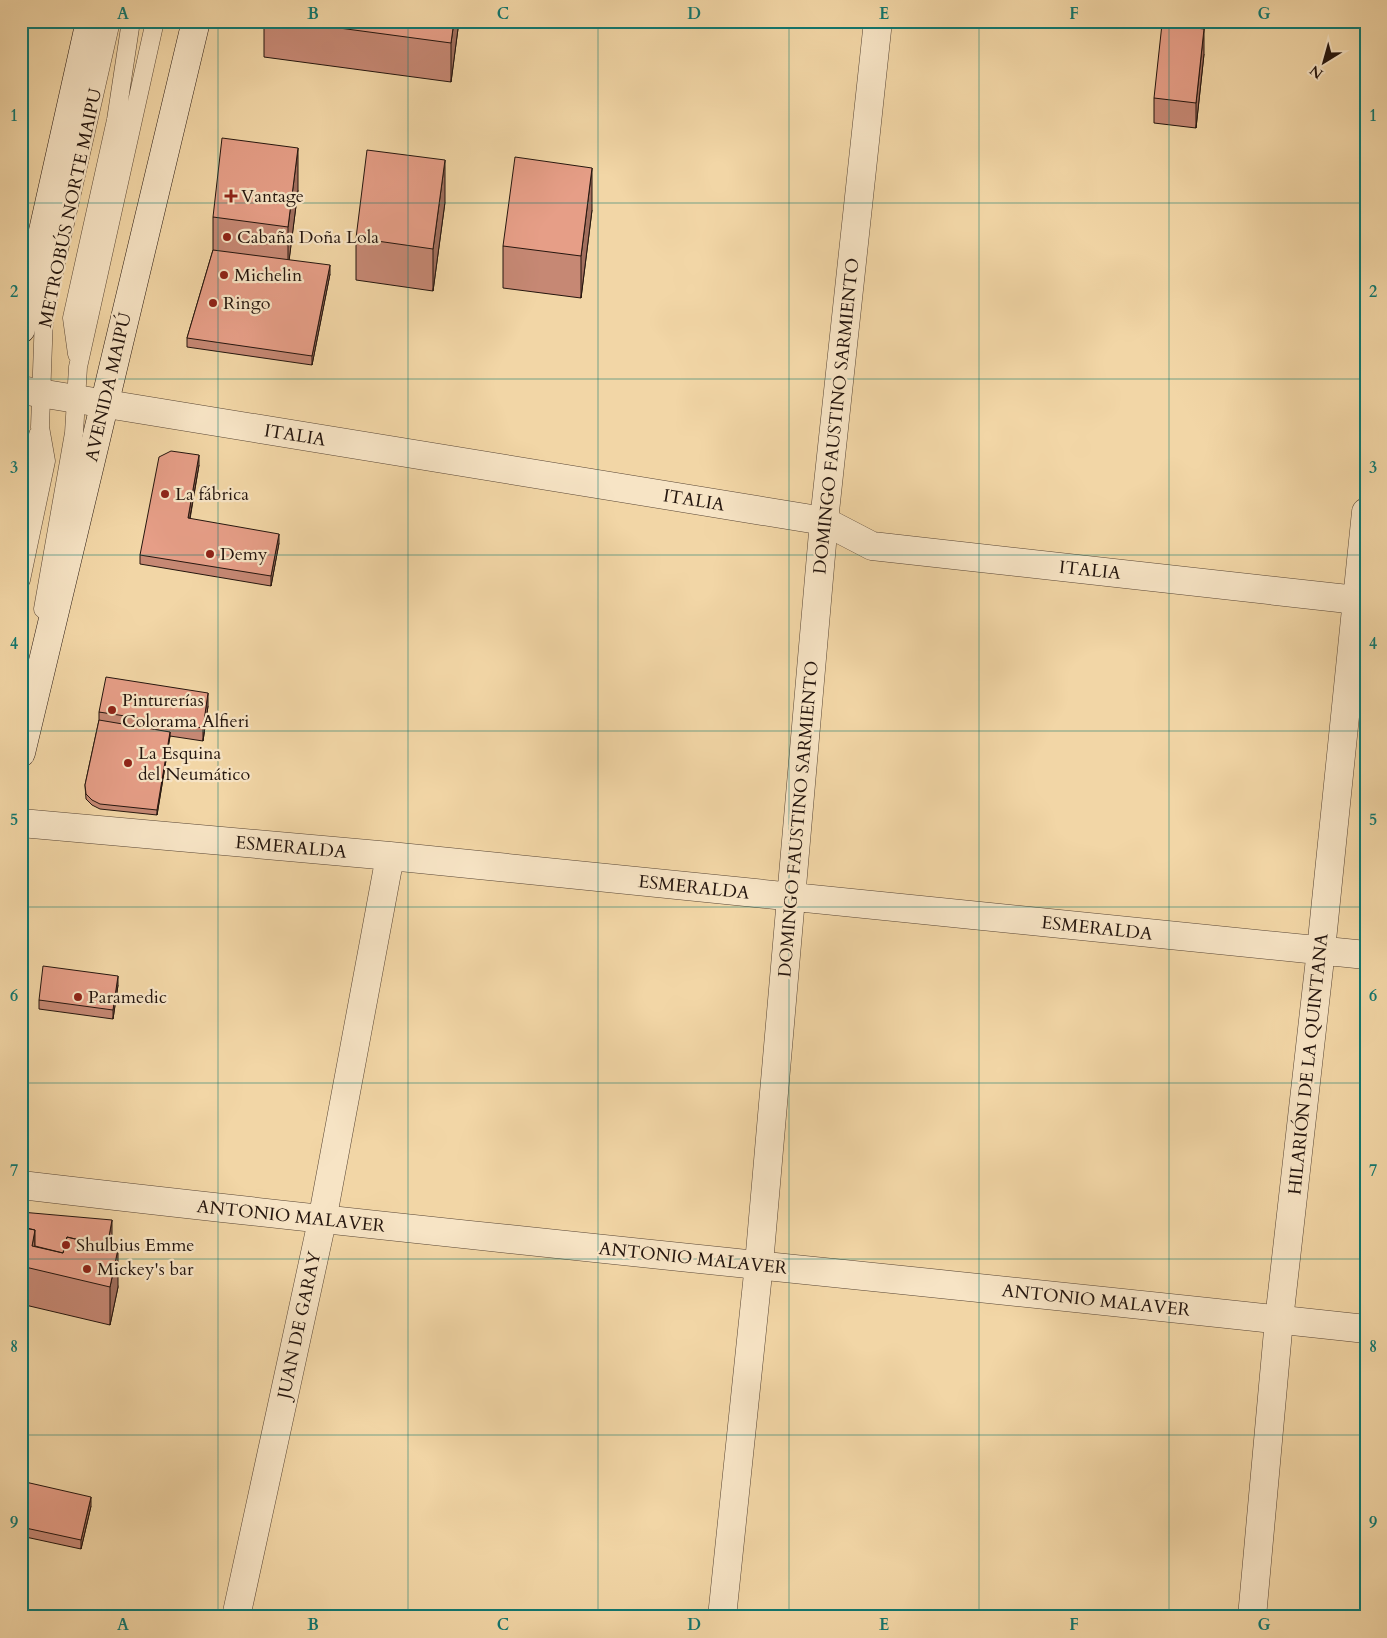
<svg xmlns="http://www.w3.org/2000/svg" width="1387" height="1638" font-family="Cardo,serif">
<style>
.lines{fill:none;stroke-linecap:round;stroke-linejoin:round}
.service-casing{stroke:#584534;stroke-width:19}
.minor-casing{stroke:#584534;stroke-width:29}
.tertiary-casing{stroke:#584534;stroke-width:29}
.secondary-casing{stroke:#24150e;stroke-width:29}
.service{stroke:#f7e4c5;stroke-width:18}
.minor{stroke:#f7e4c5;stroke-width:28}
.tertiary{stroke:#f7e4c5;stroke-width:28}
.secondary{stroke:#f7e4c5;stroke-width:28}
.wall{fill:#c68874;stroke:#24150e}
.shaded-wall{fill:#a16f5e;stroke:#24150e}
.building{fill:#e69e87;stroke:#24150e}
.grid{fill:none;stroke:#0f766e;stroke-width:1;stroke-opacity:0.55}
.poi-dot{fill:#8f2418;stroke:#f7e4c5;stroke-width:2}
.labels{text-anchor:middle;stroke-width:4.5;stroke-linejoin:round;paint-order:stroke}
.poi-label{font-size:18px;fill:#24150e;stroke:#f7e4c5;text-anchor:start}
.street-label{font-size:18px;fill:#24150e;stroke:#f7e4c5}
.neatline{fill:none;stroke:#0f766e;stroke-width:2}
.grid-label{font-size:16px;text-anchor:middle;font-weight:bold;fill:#0f766e}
</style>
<rect width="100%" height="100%" fill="#f2d6a6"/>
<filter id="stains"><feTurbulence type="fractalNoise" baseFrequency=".004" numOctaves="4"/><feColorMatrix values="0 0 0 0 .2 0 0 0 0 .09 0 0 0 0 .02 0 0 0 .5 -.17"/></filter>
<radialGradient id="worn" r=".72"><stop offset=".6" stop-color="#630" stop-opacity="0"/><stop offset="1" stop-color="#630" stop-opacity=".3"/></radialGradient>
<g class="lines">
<defs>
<path id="service" d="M 77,354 L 72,318 L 116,120 L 131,21
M 21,506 L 38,435
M 21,580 L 46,461 L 40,427 L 44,316 L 111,21
M 43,609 L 74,433 L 78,367 L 155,21"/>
<path id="minor" d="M 21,390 L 824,521 L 872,546 L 1366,601
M 21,823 L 390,856 L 1366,955
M 236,1617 L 322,1221 L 390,856
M 722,1617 L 759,1264 L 824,521 L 878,21
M 1252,1617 L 1279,1320 L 1321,950 L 1366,512"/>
<path id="tertiary" d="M 21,1185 C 469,1238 918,1280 1366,1329"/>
<path id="secondary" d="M 21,329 L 90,21
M 21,753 L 196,21"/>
</defs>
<use href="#service" class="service-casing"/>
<use href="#minor" class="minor-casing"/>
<use href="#tertiary" class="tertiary-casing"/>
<use href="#secondary" class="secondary-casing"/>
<use href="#service" class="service"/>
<use href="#minor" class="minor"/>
<use href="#tertiary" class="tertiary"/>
<use href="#secondary" class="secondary"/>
</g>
<path class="wall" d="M 264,21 L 459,21 L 451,82 L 264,57 Z
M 1204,54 L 1196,128 L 1154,123 L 1154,98 Z
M 298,190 L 289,260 L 330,274 L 312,365 L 187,347 L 187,338 L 213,250 L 213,217 Z
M 445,202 L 433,291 L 356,280 L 356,238 Z
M 592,210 L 581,298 L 503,288 L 503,246 Z
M 199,465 L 190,519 L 279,543 L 271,586 L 140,564 L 140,555 Z
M 208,706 L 203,741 L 170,736 L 157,815 L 100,809 L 92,805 L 86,799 L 85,785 L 99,720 L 99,712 Z
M 118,985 L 113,1019 L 39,1009 L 39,1000 Z
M 21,1212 L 112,1234 L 110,1247 L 118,1287 L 110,1325 L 21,1304 Z
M 21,1481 L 91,1506 L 81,1549 L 21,1536 Z"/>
<path class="shaded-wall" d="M 454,21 L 459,21 L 451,82 L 451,43 Z
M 1204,29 L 1204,54 L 1196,128 L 1196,103 Z
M 298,148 L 298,190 L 288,269 L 288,227 Z
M 445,160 L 445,202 L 433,291 L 433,249 Z
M 592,168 L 592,210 L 581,298 L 581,256 Z
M 330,265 L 330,274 L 312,365 L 312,356 Z
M 199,455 L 199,465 L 188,528 L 188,518 Z
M 279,534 L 279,543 L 271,586 L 271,576 Z
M 208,693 L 208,706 L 203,741 L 203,728 Z
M 170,732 L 170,736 L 157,815 L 157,810 Z
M 118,976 L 118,985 L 113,1019 L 113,1010 Z
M 112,1220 L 112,1234 L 107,1262 L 107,1248 Z
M 35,1230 L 35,1269 L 32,1246 Z
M 118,1249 L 118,1287 L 110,1325 L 110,1287 Z
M 91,1497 L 91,1506 L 81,1549 L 81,1540 Z"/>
<path class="building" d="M 287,21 L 454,21 L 451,43 Z
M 1162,24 L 1204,29 L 1196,103 L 1154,98 Z
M 222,138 L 298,148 L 288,227 L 213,217 Z
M 367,150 L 445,160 L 433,249 L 356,238 Z
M 515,157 L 592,168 L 581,256 L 503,246 Z
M 213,250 L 330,265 L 312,356 L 187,338 Z
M 171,451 L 199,455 L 188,518 L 279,534 L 271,576 L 140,555 L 159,457 Z
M 106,677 L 208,693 L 203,728 L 99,712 Z
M 99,720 L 170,732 L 157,810 L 100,804 L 92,800 L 86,794 L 85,785 Z
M 43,966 L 118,976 L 113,1010 L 39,1000 Z
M 21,1212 L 112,1220 L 107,1247 L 67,1237 L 63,1253 L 35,1246 L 35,1230 L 21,1227 Z
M 21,1227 L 35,1230 L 32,1246 L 63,1253 L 67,1237 L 118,1249 L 110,1287 L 21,1266 Z
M 21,1481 L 91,1497 L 81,1540 L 21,1527 Z"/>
<path class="grid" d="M 218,21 L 218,1617M 408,21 L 408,1617M 598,21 L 598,1617M 789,21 L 789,1617M 979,21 L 979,1617M 1169,21 L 1169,1617M 21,203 L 1366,203M 21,379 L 1366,379M 21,555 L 1366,555M 21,731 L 1366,731M 21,907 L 1366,907M 21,1083 L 1366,1083M 21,1259 L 1366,1259M 21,1435 L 1366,1435"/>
<g class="poi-dot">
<path d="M228.5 188.5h5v5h5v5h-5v5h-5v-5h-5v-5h5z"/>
<circle cx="227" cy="237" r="5"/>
<circle cx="224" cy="275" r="5"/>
<circle cx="213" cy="303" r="5"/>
<circle cx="165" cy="494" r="5"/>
<circle cx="210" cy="554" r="5"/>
<circle cx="112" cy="710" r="5"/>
<circle cx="128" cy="763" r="5"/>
<circle cx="78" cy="997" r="5"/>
<circle cx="66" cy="1245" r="5"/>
<circle cx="87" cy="1269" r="5"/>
</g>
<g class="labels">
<g class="poi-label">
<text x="241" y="202">Vantage</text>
<text x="237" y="243">Cabaña Doña Lola</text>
<text x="234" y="281">Michelin</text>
<text x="223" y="309">Ringo</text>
<text x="175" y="500">La fábrica</text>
<text x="220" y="560">Demy</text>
<text x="122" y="706">Pinturerías<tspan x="122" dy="21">Colorama Alfieri</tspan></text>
<text x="138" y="759">La Esquina<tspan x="138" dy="21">del Neumático</tspan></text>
<text x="88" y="1003">Paramedic</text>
<text x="76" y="1251">Shulbius Emme</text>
<text x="97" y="1275">Mickey's bar</text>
</g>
<g class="street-label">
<text transform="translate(70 208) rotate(-78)" y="6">METROBÚS NORTE MAIPU</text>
<text transform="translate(108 387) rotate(-77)" y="6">AVENIDA MAIPÚ</text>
<text transform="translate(836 416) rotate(-84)" y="6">DOMINGO FAUSTINO SARMIENTO</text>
<text transform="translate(295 435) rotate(9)" y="6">ITALIA</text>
<text transform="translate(694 500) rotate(9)" y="6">ITALIA</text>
<text transform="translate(1090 570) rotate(6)" y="6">ITALIA</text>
<text transform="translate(798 819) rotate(-85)" y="6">DOMINGO FAUSTINO SARMIENTO</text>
<text transform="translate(291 847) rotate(5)" y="6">ESMERALDA</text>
<text transform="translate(694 887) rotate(6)" y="6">ESMERALDA</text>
<text transform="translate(1097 928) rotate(6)" y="6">ESMERALDA</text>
<text transform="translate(1308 1064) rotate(-84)" y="6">HILARIÓN DE LA QUINTANA</text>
<text transform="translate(291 1216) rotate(6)" y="6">ANTONIO MALAVER</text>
<text transform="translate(693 1258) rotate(6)" y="6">ANTONIO MALAVER</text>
<text transform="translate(1096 1300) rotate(6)" y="6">ANTONIO MALAVER</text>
<text transform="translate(299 1325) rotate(-78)" y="6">JUAN DE GARAY</text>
</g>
</g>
<rect width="1387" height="1638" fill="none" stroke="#f2d6a6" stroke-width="55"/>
<g transform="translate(1324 62) rotate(217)" stroke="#f7e4c5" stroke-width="4" paint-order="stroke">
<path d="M0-4L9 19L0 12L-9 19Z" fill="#24150e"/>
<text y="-8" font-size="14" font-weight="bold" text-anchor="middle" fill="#24150e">N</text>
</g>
<rect x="28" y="28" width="1332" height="1582" class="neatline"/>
<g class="grid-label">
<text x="123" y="19">A</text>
<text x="313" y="19">B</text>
<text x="503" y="19">C</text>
<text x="694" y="19">D</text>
<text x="884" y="19">E</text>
<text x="1074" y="19">F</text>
<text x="1264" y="19">G</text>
<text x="14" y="121">1</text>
<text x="1373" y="121">1</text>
<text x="14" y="297">2</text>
<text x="1373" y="297">2</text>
<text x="14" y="473">3</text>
<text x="1373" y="473">3</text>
<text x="14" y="649">4</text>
<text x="1373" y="649">4</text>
<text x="14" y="825">5</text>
<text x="1373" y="825">5</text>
<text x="14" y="1001">6</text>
<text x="1373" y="1001">6</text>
<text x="14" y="1176">7</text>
<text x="1373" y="1176">7</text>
<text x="14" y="1352">8</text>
<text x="1373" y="1352">8</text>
<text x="14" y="1528">9</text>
<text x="1373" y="1528">9</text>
<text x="123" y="1630">A</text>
<text x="313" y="1630">B</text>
<text x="503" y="1630">C</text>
<text x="694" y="1630">D</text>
<text x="884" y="1630">E</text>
<text x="1074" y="1630">F</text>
<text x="1264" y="1630">G</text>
</g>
<rect width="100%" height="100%" filter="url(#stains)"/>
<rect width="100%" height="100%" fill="url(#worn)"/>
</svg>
